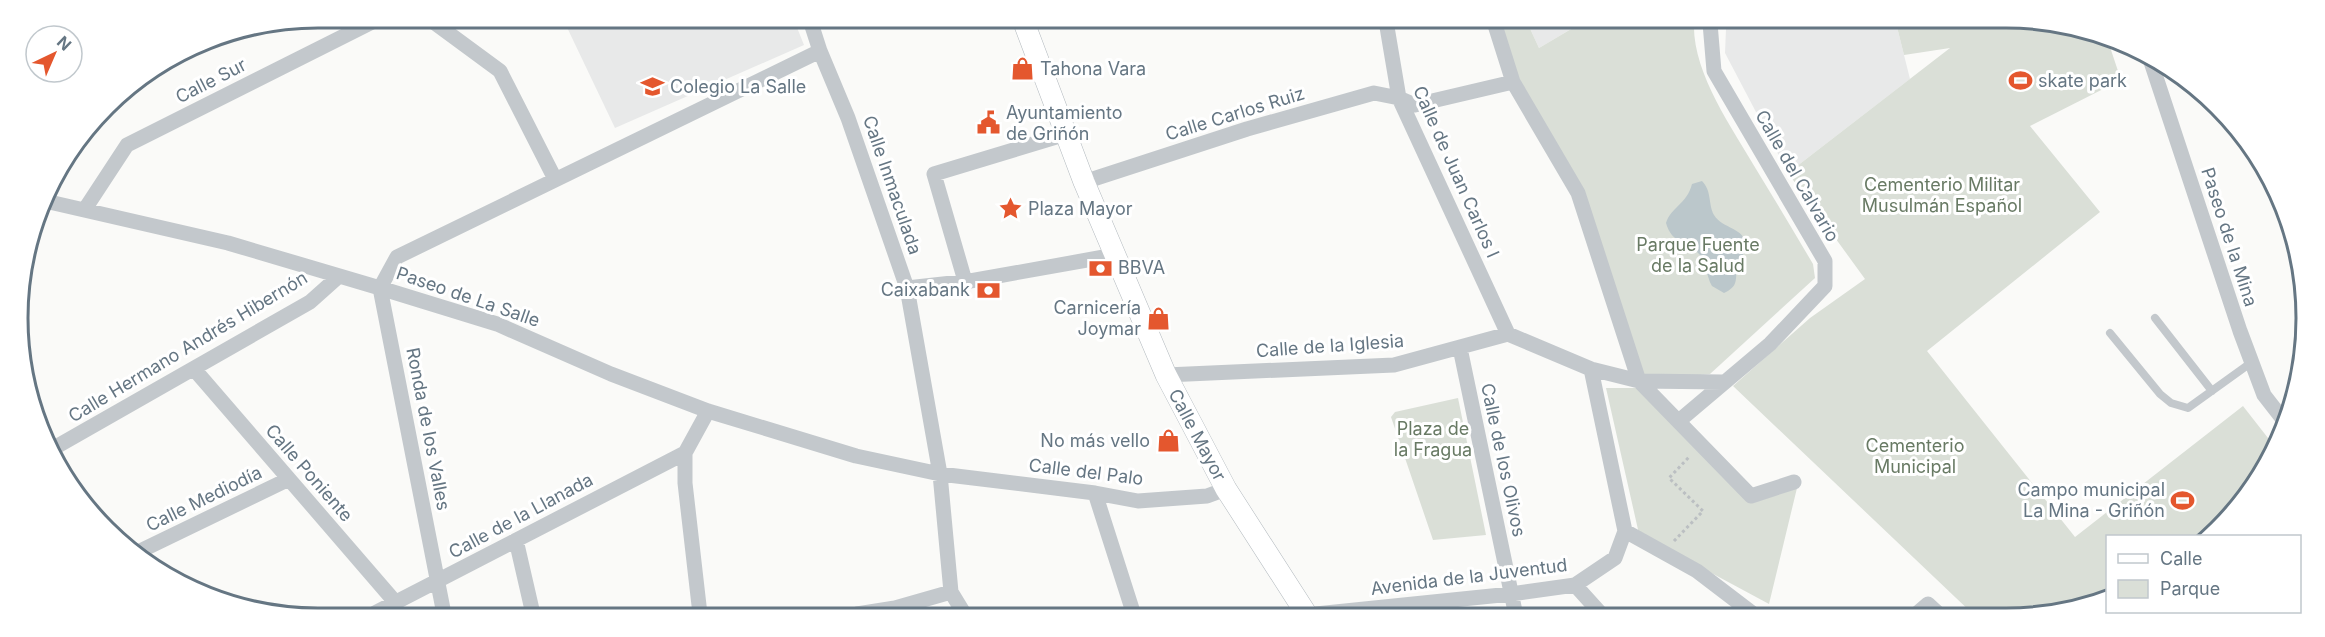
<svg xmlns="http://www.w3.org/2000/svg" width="2325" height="637" font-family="Inter,sans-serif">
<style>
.built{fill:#e8e9e9}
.green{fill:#dadfd7}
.water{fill:#bbc7cb}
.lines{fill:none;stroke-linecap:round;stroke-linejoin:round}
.secondary-casing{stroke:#b3babf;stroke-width:22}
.path{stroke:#bbbfc2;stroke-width:3;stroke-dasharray:3 3;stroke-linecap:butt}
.lane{stroke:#c3c8cc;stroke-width:8}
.street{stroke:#c3c8cc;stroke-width:15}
.secondary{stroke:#fff;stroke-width:21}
.labels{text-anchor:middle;stroke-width:6;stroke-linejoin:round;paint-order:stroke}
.poi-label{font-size:18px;fill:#657683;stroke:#fff;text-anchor:start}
.street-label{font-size:18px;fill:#657683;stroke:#fff}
.park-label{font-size:18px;fill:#687a64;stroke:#fff}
.rim{fill:none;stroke:#657683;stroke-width:3}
</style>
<rect width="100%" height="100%" fill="#fafaf8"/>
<path class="built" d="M 563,19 L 794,20 L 804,45 L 615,128 Z
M 1527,22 L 1583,22 L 1539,48 Z
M 1749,23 L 1896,23 L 1910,79 L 1788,173 L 1725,53 L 1726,29 Z"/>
<path class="green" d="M 1494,22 L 1527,22 L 1539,48 L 1583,22 L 1694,23 C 1692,72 1732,128 1756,169 C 1775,200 1794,232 1813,264 L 1815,278 L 1710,374 L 1639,381 L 1578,193 L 1513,82 Z
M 1896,23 L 2065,24 L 2108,41 L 2121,80 L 2030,126 L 2100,212 L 1927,351 L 2075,537 L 2243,406 L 2275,447 L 2267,468 L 2219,531 L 2211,536 L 2108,536 L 2107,598 L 2045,616 L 1975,616 L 1733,386 L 1810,318 L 1865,279 L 1788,173 L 1950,48 L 1904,55 Z
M 1606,388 L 1638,388 L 1752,503 L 1797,488 L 1769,604 L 1639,534 Z
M 1458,398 L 1486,535 L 1433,540 L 1391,417 L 1395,412 Z"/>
<path class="water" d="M 1702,181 C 1712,191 1708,204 1714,215 C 1723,230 1750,228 1745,250 C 1743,256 1739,261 1737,267 C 1735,280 1739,286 1724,293 L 1712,286 C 1706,276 1707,263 1700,255 C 1688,240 1672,245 1666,223 C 1671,207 1687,204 1692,184 Z"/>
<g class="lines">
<defs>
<path id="secondary" d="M 1023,20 L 1084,182 L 1166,375 L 1226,489 L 1307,615"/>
</defs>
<use href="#secondary" class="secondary-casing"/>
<path class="path" d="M 1674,541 L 1703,511 L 1669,478 L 1690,456"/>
<path class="lane" d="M 2155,318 L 2212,391
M 2110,333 L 2160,394 L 2171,403 L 2188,408 L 2252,362"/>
<path class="street" d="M 428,18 L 500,71 L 555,179
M 810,20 L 820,51 L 848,118 L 907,288 L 940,474 L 951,592 L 965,615
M 1386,21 L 1399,98 L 1508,334
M 1494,22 L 1513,82 L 1578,193 L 1639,381 L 1723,382
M 2150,59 L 2240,331 L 2264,395 L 2285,422
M 1084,182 L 1247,129 L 1374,93 L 1399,98 L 1415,105 L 1513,82
M 45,201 L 228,243 L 380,288 L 497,324 L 611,374 L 708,411 L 856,456 L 940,474 L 1095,493 L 1138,501 L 1207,496 L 1226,489
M 85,209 L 127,145 L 380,18
M 965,281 L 934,174 L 1066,134
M 907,288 L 970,281 L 1115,255
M 1460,348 L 1516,616
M 194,369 L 396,603
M 1166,375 L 1394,365 L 1508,334 L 1591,369 L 1639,381 L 1751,496 L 1794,482
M 1680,420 L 1770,344 L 1825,286 L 1825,261 L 1714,71 L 1710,23
M 54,448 L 310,302 L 338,277
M 1095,493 L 1134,615
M 1625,531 L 1697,571 L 1756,616
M 516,540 L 533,614
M 136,553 L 289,479
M 1575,585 L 1603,616
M 375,613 L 685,453
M 444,614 L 380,288 L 397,257 L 820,51
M 700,614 L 685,483 L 685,453 L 708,411
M 857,614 L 895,608 L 951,592
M 1306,615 L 1511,594 L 1575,585 L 1615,558 L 1625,531 L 1591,369
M 1914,616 L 1928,604 L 1941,616"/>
<use href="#secondary" class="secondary"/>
</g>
<defs>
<symbol id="shop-bare" viewBox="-9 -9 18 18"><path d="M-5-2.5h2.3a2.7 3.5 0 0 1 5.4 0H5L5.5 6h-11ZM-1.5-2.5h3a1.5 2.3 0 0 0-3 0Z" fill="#e4572e" stroke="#fff" stroke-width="2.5" paint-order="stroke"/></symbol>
<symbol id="stadium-bare" viewBox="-9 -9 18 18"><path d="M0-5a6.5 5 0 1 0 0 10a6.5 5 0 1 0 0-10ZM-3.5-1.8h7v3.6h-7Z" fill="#e4572e" stroke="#fff" stroke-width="2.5" paint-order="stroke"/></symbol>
<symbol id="school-bare" viewBox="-9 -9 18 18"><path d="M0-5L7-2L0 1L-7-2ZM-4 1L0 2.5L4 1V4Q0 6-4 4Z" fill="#e4572e" stroke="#fff" stroke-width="2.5" paint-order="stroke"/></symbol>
<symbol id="civic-bare" viewBox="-9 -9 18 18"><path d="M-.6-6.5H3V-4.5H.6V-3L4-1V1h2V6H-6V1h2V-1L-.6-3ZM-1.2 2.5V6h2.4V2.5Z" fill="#e4572e" stroke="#fff" stroke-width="2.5" paint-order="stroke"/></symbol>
<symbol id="sight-bare" viewBox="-9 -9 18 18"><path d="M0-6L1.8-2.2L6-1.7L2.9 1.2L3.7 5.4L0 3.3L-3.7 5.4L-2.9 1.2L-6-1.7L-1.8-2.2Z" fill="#e4572e" stroke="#fff" stroke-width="2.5" paint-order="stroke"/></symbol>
<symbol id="bank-bare" viewBox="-9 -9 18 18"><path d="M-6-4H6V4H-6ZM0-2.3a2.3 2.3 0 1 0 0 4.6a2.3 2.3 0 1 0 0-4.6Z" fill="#e4572e" stroke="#fff" stroke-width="2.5" paint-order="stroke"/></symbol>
</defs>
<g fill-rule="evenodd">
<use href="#shop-bare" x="1006" y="52" width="33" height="33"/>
<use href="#stadium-bare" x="2004" y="64" width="33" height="33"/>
<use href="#school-bare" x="636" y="70" width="33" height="33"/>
<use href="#civic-bare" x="972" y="106" width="33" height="33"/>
<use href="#sight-bare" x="994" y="192" width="33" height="33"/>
<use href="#bank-bare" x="1084" y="252" width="33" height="33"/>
<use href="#bank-bare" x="972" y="274" width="33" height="33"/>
<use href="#shop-bare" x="1142" y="302" width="33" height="33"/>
<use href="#shop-bare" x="1152" y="424" width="33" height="33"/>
<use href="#stadium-bare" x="2166" y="484" width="33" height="33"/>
</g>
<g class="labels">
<g class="poi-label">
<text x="1040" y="75">Tahona Vara</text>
<text x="2038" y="87">skate park</text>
<text x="670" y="93">Colegio La Salle</text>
<text x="1006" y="119">Ayuntamiento<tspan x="1006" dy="21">de Griñón</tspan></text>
<text x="1028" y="215">Plaza Mayor</text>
<text x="1118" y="274">BBVA</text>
<text x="970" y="296" text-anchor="end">Caixabank</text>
<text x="1141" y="314" text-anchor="end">Carnicería<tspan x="1141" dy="21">Joymar</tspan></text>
<text x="1150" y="447" text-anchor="end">No más vello</text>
<text x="2165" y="496" text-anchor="end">Campo municipal<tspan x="2165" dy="21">La Mina - Griñón</tspan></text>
</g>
<g class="street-label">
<text transform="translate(211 81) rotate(-27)" y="6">Calle Sur</text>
<text transform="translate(1235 114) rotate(-17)" y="6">Calle Carlos Ruiz</text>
<text transform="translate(1456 172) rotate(66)" y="6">Calle de Juan Carlos I</text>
<text transform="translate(1797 176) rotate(60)" y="6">Calle del Calvario</text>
<text transform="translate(892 185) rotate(71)" y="6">Calle Inmaculada</text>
<text transform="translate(2229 237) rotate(72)" y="6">Paseo de la Mina</text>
<text transform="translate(468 297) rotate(19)" y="6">Paseo de La Salle</text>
<text transform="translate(1330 346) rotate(-4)" y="6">Calle de la Iglesia</text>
<text transform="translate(188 347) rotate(-31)" y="6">Calle Hermano Andrés Hibernón</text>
<text transform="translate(428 429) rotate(79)" y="6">Ronda de los Valles</text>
<text transform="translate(1197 435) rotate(62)" y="6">Calle Mayor</text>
<text transform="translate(1503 460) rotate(78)" y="6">Calle de los Olivos</text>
<text transform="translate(1086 472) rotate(7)" y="6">Calle del Palo</text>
<text transform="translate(309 473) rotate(49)" y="6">Calle Poniente</text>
<text transform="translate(204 499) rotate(-26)" y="6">Calle Mediodía</text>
<text transform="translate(521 516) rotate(-28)" y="6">Calle de la Llanada</text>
<text transform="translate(1469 577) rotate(-7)" y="6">Avenida de la Juventud</text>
</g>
<g class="park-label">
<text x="1942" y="191">Cementerio Militar<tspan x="1942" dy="21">Musulmán Español</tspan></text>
<text x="1698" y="251">Parque Fuente<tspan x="1698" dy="21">de la Salud</tspan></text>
<text x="1433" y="435">Plaza de<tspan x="1433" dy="21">la Fragua</tspan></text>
<text x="1915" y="452">Cementerio<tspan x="1915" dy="21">Municipal</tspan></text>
</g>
</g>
<path d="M0 0H2325V637H0ZM318 28H2006A290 290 0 0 1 2296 318V318A290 290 0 0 1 2006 608H318A290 290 0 0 1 28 318V318A290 290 0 0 1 318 28Z" fill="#fff" fill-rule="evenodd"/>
<path class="rim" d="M318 28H2006A290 290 0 0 1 2296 318V318A290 290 0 0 1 2006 608H318A290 290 0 0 1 28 318V318A290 290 0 0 1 318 28Z"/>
<rect x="2106" y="535" width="195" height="78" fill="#ffffff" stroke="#c1c8cd" stroke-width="1.5"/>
<rect x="2118" y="554" width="30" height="9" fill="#ffffff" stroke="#c1c8cd" stroke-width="1.5"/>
<text x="2160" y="565" font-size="18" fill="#657683">Calle</text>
<rect x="2118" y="580" width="30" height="18" fill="#dadfd7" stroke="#c1c8cd" stroke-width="1.5"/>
<text x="2160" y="595" font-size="18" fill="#657683">Parque</text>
<g transform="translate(54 54) rotate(44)"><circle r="28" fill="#ffffff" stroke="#c1c8cd" stroke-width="1.5"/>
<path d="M0-4.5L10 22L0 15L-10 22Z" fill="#e4572e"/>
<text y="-9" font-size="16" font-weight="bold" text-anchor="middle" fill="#657683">N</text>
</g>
</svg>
